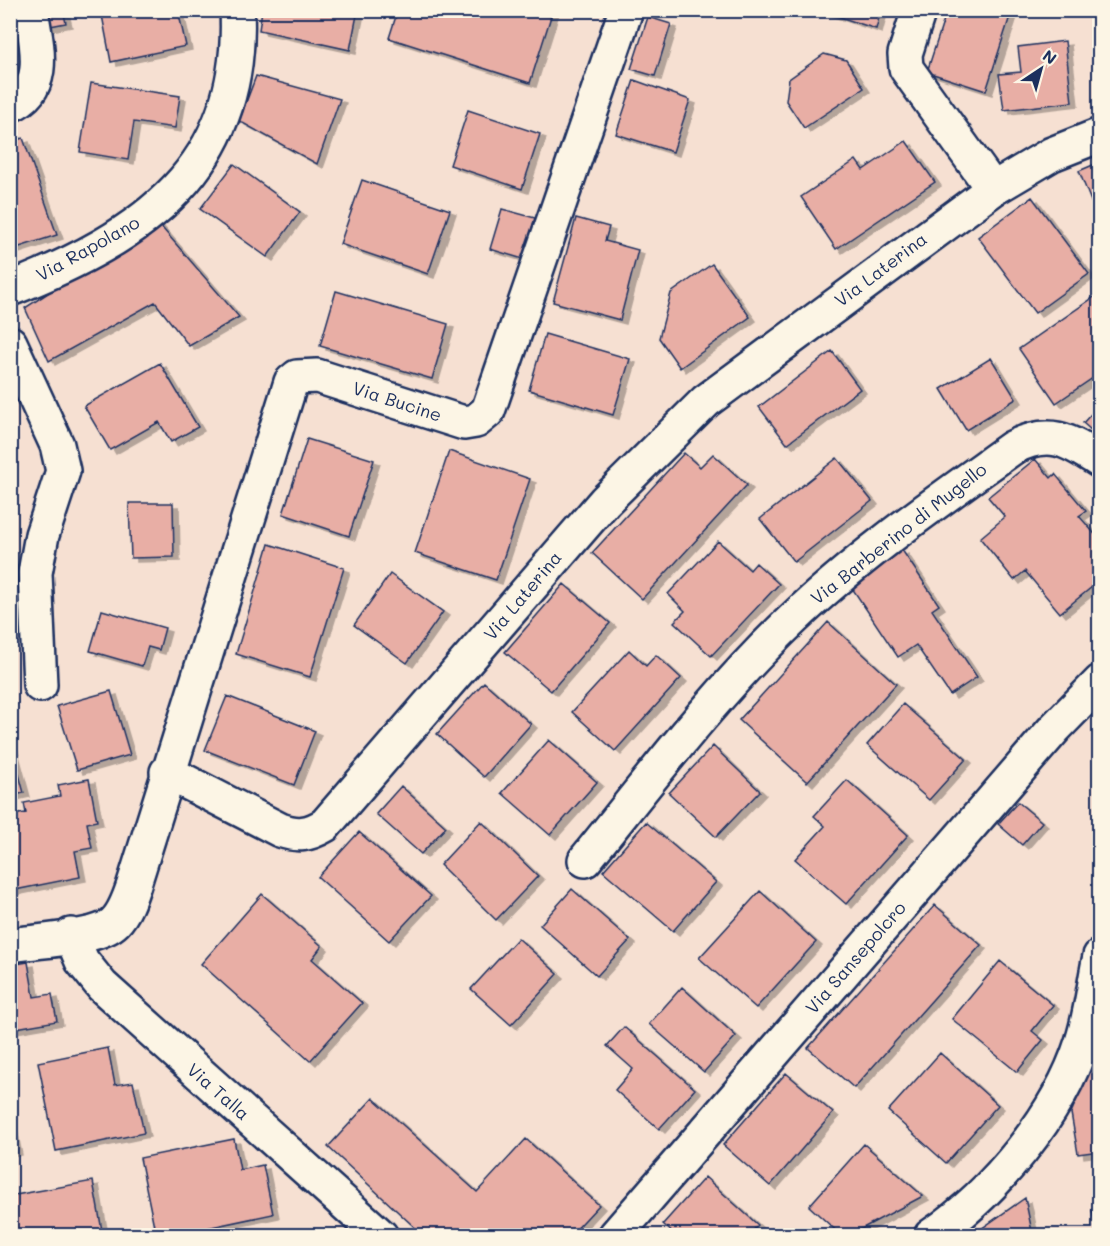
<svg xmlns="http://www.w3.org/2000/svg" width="1110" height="1246" font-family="Mali,sans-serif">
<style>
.building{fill:#e8aea5;stroke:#1b2f5e;stroke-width:1.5;filter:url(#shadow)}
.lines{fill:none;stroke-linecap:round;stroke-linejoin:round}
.minor-casing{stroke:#1b2f5e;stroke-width:38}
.minor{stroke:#fcf5e5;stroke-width:33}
.labels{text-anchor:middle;stroke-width:4.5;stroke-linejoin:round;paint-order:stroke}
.street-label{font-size:18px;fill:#1b2f5e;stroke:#fcf5e5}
</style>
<defs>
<filter id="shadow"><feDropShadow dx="6" dy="4" stdDeviation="0" flood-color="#0004"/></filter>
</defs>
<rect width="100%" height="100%" fill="#f6e0d2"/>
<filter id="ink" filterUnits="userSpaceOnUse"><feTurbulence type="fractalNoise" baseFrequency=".0167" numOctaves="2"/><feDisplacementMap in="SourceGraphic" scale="12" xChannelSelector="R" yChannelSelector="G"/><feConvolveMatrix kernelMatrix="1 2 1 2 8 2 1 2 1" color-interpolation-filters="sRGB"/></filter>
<g filter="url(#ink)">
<path class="building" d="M 42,10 L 63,10 L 66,23 L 45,27 Z
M 101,10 L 178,10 L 186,46 L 111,62 Z
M 262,10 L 358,10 L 350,50 L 259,30 Z
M 398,10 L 553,10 L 530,83 L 389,38 Z
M 819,10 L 881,10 L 876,29 Z
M 947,10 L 1012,10 L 986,91 L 927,72 Z
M 648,17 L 671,24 L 655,76 L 631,69 Z
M 1065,41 L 1072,102 L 1004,110 L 999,74 L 1021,72 L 1018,47 Z
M 824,54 L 846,60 L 864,88 L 804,128 L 786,101 L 789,79 Z
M 256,76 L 340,99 L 317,164 L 239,121 Z
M 634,80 L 690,100 L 673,152 L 616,134 Z
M 91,83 L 180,96 L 175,128 L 134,122 L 128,160 L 80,152 Z
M 468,110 L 540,134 L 522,189 L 450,165 Z
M 23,138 L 57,235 L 10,250 L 10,142 Z
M 906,141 L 935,182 L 836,249 L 801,197 L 856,160 L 863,170 Z
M 1100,162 L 1100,224 L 1079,171 Z
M 234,164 L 300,212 L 267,257 L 200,209 Z
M 362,180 L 450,210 L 428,274 L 340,244 Z
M 1032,197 L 1089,274 L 1035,313 L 978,237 Z
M 502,209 L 535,218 L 523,259 L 490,249 Z
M 576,218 L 609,227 L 605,241 L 638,250 L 620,320 L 553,302 Z
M 157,222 L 239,317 L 189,346 L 155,302 L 49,361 L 25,308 Z
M 712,264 L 750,317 L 680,368 L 659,338 L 671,293 Z
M 336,291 L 448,324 L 432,379 L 320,346 Z
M 1100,293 L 1100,373 L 1056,403 L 1019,349 Z
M 545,334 L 630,359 L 613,415 L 529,390 Z
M 832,351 L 860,389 L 787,444 L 759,407 Z
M 991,358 L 1016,399 L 966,430 L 941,389 Z
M 160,363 L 198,427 L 171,442 L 159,422 L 110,450 L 84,406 Z
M 1100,404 L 1100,438 L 1083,423 Z
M 307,439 L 374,460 L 349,536 L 283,514 Z
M 449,451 L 530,479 L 496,580 L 415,553 Z
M 684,453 L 700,467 L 713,454 L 747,485 L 642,599 L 592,553 Z
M 837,458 L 872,501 L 794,562 L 760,519 Z
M 1035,459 L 1051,478 L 1055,474 L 1086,511 L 1079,516 L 1100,540 L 1100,595 L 1092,587 L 1060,613 L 1025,571 L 1014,580 L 980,538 L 1005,517 L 988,497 Z
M 129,503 L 173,503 L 174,557 L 131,558 Z
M 718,541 L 750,570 L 756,563 L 779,584 L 711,656 L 674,622 L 685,611 L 668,594 Z
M 269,544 L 344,568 L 310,677 L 236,654 Z
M 902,550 L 939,605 L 932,610 L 977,677 L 950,695 L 916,645 L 898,657 L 850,585 Z
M 390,574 L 443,612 L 407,663 L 354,625 Z
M 564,584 L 610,623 L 551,691 L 505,652 Z
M 102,610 L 165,628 L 159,650 L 148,647 L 142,666 L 90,651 Z
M 828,622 L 896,684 L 807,782 L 739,720 Z
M 629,650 L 646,666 L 656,655 L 681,678 L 615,751 L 572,712 Z
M 484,682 L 531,724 L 484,777 L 437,734 Z
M 111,691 L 130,755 L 77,770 L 57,706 Z
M 227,696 L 315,731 L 294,785 L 205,750 Z
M 903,704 L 966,759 L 929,800 L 867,745 Z
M 549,740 L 597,782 L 550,835 L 502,793 Z
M 10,741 L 24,793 L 10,796 Z
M 713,746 L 760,791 L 716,837 L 669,793 Z
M 89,779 L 97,821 L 87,823 L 92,848 L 75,851 L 80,877 L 10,891 L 11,815 L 26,813 L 24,803 L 60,796 L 58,785 Z
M 847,780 L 908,835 L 846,904 L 795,859 L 825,826 L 814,816 Z
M 401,786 L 446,827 L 421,854 L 376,814 Z
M 1018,802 L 1042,822 L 1022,845 L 998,824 Z
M 481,821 L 538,876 L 496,920 L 440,865 Z
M 646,822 L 716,882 L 673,931 L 603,871 Z
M 359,832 L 431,896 L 389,941 L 318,877 Z
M 572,889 L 630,940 L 597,976 L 540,925 Z
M 760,891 L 816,942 L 756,1008 L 699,958 Z
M 262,894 L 322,946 L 312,959 L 362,1003 L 310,1061 L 201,964 Z
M 935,905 L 981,945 L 854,1088 L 808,1048 Z
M 518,938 L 558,974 L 511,1025 L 471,989 Z
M 1000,961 L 1053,1005 L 1032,1031 L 1043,1040 L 1017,1072 L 952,1019 Z
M 28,962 L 34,997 L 52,994 L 57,1021 L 10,1029 L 10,965 Z
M 682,987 L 736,1036 L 704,1072 L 649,1024 Z
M 624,1027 L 695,1089 L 659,1129 L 615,1090 L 633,1069 L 607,1046 Z
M 1100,1045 L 1100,1151 L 1078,1154 L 1071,1113 Z
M 108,1048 L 115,1085 L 133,1082 L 144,1133 L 56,1151 L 38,1062 Z
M 940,1053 L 998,1105 L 946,1163 L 888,1111 Z
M 786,1073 L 833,1113 L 770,1186 L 723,1145 Z
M 373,1098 L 477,1192 L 526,1139 L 599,1205 L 570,1236 L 424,1236 L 328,1147 Z
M 10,1121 L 16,1151 L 10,1152 Z
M 234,1139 L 240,1170 L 263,1165 L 273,1214 L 169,1236 L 156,1236 L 140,1158 Z
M 864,1144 L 923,1196 L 848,1236 L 842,1236 L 809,1206 Z
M 705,1177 L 758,1225 L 748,1236 L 676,1236 L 663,1224 Z
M 93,1181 L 103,1236 L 10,1236 L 10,1196 Z
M 1025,1198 L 1033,1236 L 971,1236 Z
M 1100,1208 L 1100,1236 L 1097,1236 L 1092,1210 Z"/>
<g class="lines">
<defs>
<path id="minor" d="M 919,10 L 905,54 L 906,68 L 993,189
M 10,105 C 50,89 36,43 31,10
M 10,289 C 143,237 245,167 237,10
M 10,343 L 57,445 L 63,471 L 42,535 L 35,573 L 40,685
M 167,772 L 280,830 C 298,836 308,835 325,825 L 605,501 L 706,401 L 993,189 L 1052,154 L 1100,135
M 585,860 C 652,777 716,692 793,619 C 860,555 937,502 1012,448 C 1049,429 1067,439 1100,461
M 71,935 L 82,961 L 102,986 L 381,1236
M 10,945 C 35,941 99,939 115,922 C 125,912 130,896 134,884 L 291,382 L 297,377 L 317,376 L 464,423 L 476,421 L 488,411 L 626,10
M 615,1236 L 1055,728 L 1100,682
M 931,1236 C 994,1193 1059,1115 1082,1042 C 1091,1015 1094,984 1100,956"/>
</defs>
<use href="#minor" class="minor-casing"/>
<use href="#minor" class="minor"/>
</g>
</g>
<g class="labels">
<g class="street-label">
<text transform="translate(88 249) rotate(-29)" y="6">Via Rapolano</text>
<text transform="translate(881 270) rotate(-37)" y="6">Via Laterina</text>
<text transform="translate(397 402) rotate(18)" y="6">Via Bucine</text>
<text transform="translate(899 534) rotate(-38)" y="6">Via Barberino di Mugello</text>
<text transform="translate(523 596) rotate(-50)" y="6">Via Laterina</text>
<text transform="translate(856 958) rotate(-49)" y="6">Via Sansepolcro</text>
<text transform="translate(218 1092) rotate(41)" y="6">Via Talla</text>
</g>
</g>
<rect width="1110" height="1246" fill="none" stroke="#fcf5e5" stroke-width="36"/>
<rect x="18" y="18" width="1074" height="1210" fill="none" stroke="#1b2f5e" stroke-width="2" filter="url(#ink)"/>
<g transform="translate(1041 69) rotate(36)" stroke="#fcf5e5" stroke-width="4.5" paint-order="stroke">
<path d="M0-4.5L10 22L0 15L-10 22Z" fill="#1b2f5e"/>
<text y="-9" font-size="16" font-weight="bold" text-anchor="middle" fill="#1b2f5e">N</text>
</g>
</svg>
